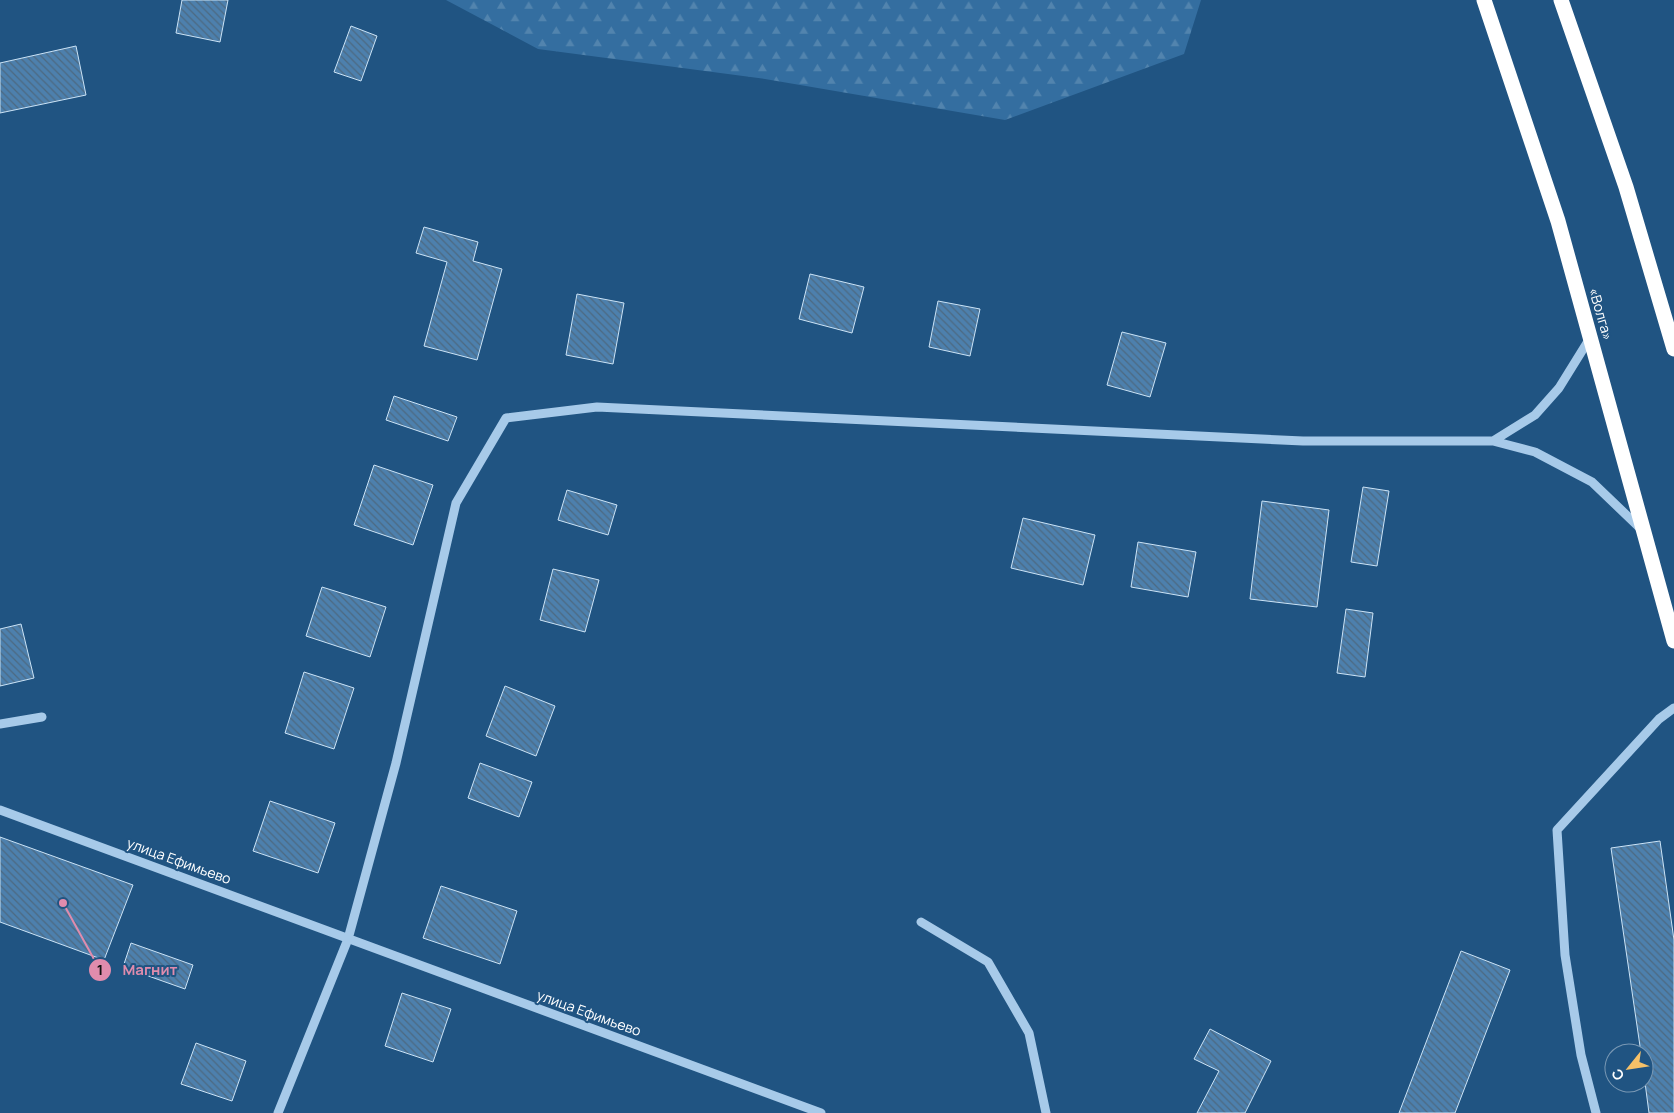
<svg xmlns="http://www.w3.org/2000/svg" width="1674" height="1113" font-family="Manrope,sans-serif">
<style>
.forest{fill:url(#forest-firs)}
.building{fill:url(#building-back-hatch);stroke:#cbe3f6}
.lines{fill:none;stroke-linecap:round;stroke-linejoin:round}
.minor{stroke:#a7cae9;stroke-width:9}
.highway{stroke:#fff;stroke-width:15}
.labels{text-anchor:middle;stroke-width:4;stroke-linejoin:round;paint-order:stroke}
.street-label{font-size:14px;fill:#fff;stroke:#205482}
.leader{fill:none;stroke:#e08cad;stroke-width:2}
.callout-dot{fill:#e08cad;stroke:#205482;stroke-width:2}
.mark-label{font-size:15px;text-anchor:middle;font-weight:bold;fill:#111}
.callout-label{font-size:15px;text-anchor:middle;font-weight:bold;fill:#e08cad;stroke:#205482;stroke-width:4;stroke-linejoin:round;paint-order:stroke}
</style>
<defs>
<pattern id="forest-firs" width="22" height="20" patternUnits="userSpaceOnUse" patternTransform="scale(1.25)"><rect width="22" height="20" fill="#346ea0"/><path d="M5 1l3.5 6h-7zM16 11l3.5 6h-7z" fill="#5284ae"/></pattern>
<pattern id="building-back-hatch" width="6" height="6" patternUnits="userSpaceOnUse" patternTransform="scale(1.25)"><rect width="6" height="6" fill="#4d80ad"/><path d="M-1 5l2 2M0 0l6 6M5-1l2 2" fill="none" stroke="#4d6981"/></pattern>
</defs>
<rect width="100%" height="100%" fill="#205482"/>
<path class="forest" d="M 446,0 L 1201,0 L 1184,54 L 1005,120 L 765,79 L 538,49 Z"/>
<path class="building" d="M 182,0 L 228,0 L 220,42 L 176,33 Z
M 351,26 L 377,36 L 361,81 L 334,72 Z
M 76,46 L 86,95 L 0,113 L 0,63 Z
M 424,227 L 478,242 L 473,261 L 502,269 L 477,360 L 424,346 L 447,262 L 416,253 Z
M 810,274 L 864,287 L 852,333 L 799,319 Z
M 577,294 L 624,303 L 613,364 L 566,355 Z
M 938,301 L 980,309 L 970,356 L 929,347 Z
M 1122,332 L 1166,343 L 1150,397 L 1107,385 Z
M 394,396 L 457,417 L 448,441 L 386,420 Z
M 374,465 L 433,485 L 413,545 L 354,525 Z
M 1363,487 L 1389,491 L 1377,566 L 1351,562 Z
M 567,490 L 617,505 L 608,535 L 558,520 Z
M 1262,501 L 1329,510 L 1317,607 L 1250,599 Z
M 1023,518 L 1095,535 L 1083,585 L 1011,568 Z
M 1138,542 L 1196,552 L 1188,597 L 1131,587 Z
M 553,569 L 599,580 L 585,632 L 540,620 Z
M 322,587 L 386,607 L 370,657 L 306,636 Z
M 1346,609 L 1373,613 L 1365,677 L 1337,673 Z
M 21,624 L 34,678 L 0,686 L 0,629 Z
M 304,672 L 354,688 L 334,749 L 285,733 Z
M 505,686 L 555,706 L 536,756 L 486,736 Z
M 480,763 L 532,782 L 519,817 L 468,798 Z
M 270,801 L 335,823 L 318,873 L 253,851 Z
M 0,837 L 133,885 L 104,960 L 0,922 Z
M 1660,841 L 1674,940 L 1674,1113 L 1649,1113 L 1644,1075 L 1644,1053 L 1641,1053 L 1611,848 Z
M 441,886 L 517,911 L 500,964 L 423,938 Z
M 131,943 L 193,965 L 185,989 L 123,967 Z
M 1461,951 L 1510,970 L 1455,1113 L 1399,1113 Z
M 402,993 L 451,1009 L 433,1062 L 385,1046 Z
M 1210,1029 L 1271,1061 L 1245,1113 L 1197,1113 L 1219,1071 L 1194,1059 Z
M 196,1043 L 246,1061 L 232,1101 L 181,1084 Z"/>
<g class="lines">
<path class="minor" d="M 1493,441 L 1535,415 L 1559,388 L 1590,338
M 0,724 L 42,717
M 0,810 L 821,1113
M 921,922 L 988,962 L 1029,1033 L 1046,1113
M 278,1113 L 348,939 L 396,763 L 456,503 L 506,418 L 597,407 L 1303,441 L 1493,441 L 1535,452 L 1592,482 L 1641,529
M 1596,1113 L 1581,1055 L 1565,955 L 1557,830 L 1659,719 L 1674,708"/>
<path class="highway" d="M 1484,0 L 1558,221 L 1674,641
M 1561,0 L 1626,187 L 1674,349"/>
</g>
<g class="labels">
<g class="street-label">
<text transform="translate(1601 314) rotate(74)" y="5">«Волга»</text>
<text transform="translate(179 861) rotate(20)" y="5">улица Ефимьево</text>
<text transform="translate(589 1013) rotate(20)" y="5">улица Ефимьево</text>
</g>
</g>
<path class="leader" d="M63 903L100 970"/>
<g class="callout-dot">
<circle cx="63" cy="903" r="5"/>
<circle cx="100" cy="970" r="12"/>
</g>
<g class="mark-label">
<text x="100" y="975">1</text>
</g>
<g class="callout-label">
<text x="150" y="975">Магнит</text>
</g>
<g transform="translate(1629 1068) rotate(240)"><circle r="24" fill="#205482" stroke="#7998b4"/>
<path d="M0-4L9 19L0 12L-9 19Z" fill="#f6c168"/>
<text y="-8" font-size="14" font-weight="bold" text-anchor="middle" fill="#ffffff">С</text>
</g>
</svg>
